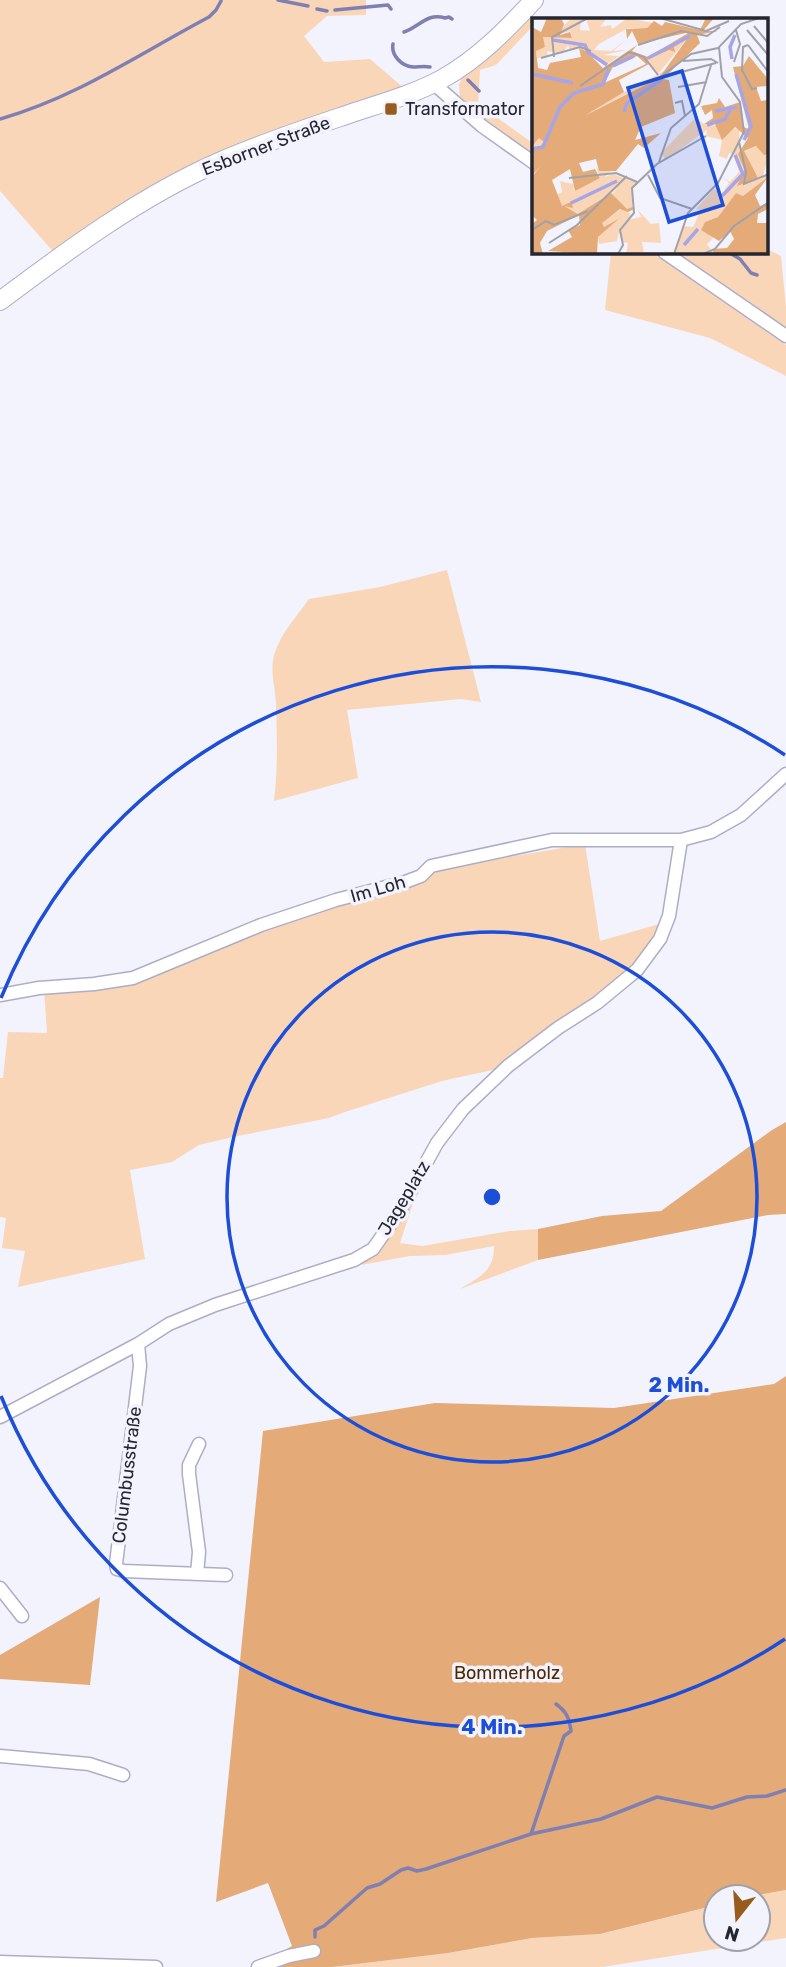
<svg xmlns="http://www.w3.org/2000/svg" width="786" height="1967" font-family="Rubik,sans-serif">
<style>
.green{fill:#fad6b8}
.forest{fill:#e4aa77}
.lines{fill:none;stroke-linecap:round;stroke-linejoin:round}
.stream{stroke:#7f7fb1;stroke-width:3.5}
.street-casing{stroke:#adaec6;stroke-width:15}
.secondary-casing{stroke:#adaec6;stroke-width:20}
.street{stroke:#fff;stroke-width:12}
.secondary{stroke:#fff;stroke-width:18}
.ring{fill:none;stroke:#1d4ed8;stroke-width:3.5}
.poi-dot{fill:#975c1d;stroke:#f2f3fd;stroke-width:2.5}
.labels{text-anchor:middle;stroke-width:7;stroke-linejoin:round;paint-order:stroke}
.poi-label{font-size:18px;fill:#262630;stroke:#f2f3fd;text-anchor:start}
.street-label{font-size:18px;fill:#262630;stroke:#f2f3fd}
.park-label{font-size:18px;fill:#4e2900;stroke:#f2f3fd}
.inset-river{fill:none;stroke:#a5a5e8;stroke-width:3.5}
.inset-road{fill:none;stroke:#a0a1ab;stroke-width:2}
.view{fill:#1d4ed8;fill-opacity:0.15;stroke:#1d4ed8;stroke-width:3.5}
.inset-edge{fill:none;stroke:#262630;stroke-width:3.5}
.centre{fill:#1d4ed8;stroke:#f2f3fd;stroke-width:3.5}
.ring-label{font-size:21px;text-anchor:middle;font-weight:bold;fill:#1d4ed8;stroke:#f2f3fd;stroke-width:7;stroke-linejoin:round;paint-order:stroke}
</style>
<rect width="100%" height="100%" fill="#f2f3fd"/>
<path class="green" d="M 0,0 L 366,0 L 366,15 L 327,16 L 304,36 L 324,62 L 370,59 L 405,89 L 326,114 L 56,255 L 0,191 Z
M 529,16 L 532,18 L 532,27 L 496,65 L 480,70 L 478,104 L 534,144 L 534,156 L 474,113 L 460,101 L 459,85 L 463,75 Z
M 767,249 L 781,256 L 786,307 L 786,332 L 673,252 L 767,252 Z
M 611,252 L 651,252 L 786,345 L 786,376 L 710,338 L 605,310 Z
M 447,570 L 481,702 L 461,699 L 347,710 L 358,778 L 274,801 C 278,767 277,737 276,703 C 275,686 270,672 274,655 C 280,634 297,616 309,599 L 380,587 Z
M 585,844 L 600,941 L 663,923 L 636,966 L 591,1003 L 497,1069 L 442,1081 L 345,1112 L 329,1118 L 233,1137 L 199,1145 L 172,1162 L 130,1170 L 145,1259 L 18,1287 L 25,1251 L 2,1248 L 6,1218 L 0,1217 L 0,1078 L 3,1078 L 8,1032 L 47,1033 L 44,989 L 92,987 L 264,927 L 439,869 Z
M 437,1155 L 413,1203 L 400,1243 L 422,1246 L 510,1231 L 538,1229 L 538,1260 L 460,1289 C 480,1276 494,1272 494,1246 L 445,1255 L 410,1256 L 361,1265 L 381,1243 Z
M 786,1890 L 786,1938 L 602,1967 L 332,1967 L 448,1953 L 532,1938 L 600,1934 L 716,1905 L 716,1939 L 758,1939 L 758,1897 L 747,1897 Z"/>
<path class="forest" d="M 786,1122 L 786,1214 L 768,1215 L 538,1260 L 538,1229 L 602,1216 L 661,1211 L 772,1130 Z
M 786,1376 L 786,1890 L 747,1897 L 716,1897 L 716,1905 L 600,1934 L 532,1938 L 448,1953 L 332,1967 L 256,1967 L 292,1946 L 268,1883 L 216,1902 L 263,1431 L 435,1403 L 614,1408 L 774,1384 Z
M 100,1597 L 90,1685 L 0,1679 L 0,1655 Z"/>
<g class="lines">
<path class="stream" d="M 278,0 L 308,6
M 317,9 L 327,11
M 335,10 L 388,5 L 391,9
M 404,32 C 419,27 428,12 445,18 L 449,17 L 452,19
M 393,44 C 391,55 401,66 413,67 C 419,67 424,66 430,67
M 468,80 L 479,91
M 0,119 C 77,97 139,54 209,17 L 216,10 L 221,1
M 728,252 L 740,259 L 751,273 L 757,275
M 531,1834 L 564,1736 L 571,1731 C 569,1718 567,1712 556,1704
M 315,1937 L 315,1930 L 324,1926 L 367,1888 L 380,1884 L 401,1870 L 408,1868 L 417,1871 L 426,1869 L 531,1834 L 601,1819 L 657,1797 L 712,1808 L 747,1797 L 767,1796 L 786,1790"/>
<defs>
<path id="street" d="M 433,83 L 482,126 L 534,163
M 664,252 L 786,336
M 0,995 L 39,988 L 94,984 L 133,978 L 261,925 L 336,900 L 405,882 L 421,876 L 431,866 L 552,840 L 681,840 L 711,832 L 741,815 L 786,774
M 138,1344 L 140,1366 L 116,1564 L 117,1569 L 124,1571 L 226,1575
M 0,1417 L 138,1344 L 169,1324 L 215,1305 L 354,1260 L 373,1249 L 399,1212 L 437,1143 L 463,1109 L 508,1066 L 558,1028 L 597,1003 L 637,970 L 660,939 L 669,916 L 681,840
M 197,1574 L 199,1552 L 189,1474 L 189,1465 L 199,1444
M 0,1588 L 22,1616
M 0,1756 L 89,1764 L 123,1775
M 0,1962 L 156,1967
M 258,1967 L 289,1956 L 314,1951"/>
<path id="secondary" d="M 0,301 C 68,250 141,196 219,162 C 264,142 311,127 358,111 C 386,102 416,93 442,79 C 478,59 506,30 534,0"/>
</defs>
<use href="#street" class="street-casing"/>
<use href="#secondary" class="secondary-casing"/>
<use href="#street" class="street"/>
<use href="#secondary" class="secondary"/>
</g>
<g class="ring">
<circle cx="492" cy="1197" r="265"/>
<path d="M785 1639A530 530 0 0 1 1 1396M1 998A530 530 0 0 1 785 755"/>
</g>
<rect class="poi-dot" x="384" y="102" width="14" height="14" rx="3.5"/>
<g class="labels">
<g class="poi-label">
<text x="405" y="115">Transformator</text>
</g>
<g class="street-label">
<text transform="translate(266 146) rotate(-21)" y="6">Esborner Straße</text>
<text transform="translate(378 889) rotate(-16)" y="6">Im Loh</text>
<text transform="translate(404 1198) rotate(-59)" y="6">Jageplatz</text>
<text transform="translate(127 1475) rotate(-83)" y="6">Columbusstraße</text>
</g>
<g class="park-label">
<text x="507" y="1679">Bommerholz</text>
</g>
</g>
<g transform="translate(532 18)">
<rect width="236" height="236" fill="#f2f3fd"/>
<path d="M 40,0 L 49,2 L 48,12 L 58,13 L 54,0 L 75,0 L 68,9 L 79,7 L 80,11 L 96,0 L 121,5 L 115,10 L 96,10 L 67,26 L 62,32 L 79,33 L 95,21 L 81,33 L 96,32 L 71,37 L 87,38 L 74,47 L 58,33 L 50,29 L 38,33 L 36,27 L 30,36 L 15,33 L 16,39 L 5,40 L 4,32 L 13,29 L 10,18 L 40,20 L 38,13 L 28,16 L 27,12 ZM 155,21 L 126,56 L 114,42 L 137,32 L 143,34 L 142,29 ZM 162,24 L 148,42 L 127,60 L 59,94 L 0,159 L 0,118 L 16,103 L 12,144 L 58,92 L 136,51 ZM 163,100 L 172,106 L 207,111 L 210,158 L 226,160 L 211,134 L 225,128 L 236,138 L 231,158 L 236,159 L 211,178 L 204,175 L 186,199 L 173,204 L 169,212 L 182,219 L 175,226 L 182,236 L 140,236 L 129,232 L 141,235 L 152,208 L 161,209 L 169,192 L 164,191 L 182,171 L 190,176 L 197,165 L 191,159 L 198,164 L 207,154 L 202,136 L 197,135 L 195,141 L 187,138 L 190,122 L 174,118 L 175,112 L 133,142 L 130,136 L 126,138 ZM 64,148 L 67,153 L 83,149 L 73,159 L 81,156 L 105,165 L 100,170 L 100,189 L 95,191 L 87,184 L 80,176 L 85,170 L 47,196 L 28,187 L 24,177 L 30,174 L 28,163 L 41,166 L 42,173 L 68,160 ZM 92,189 L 99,197 L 96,202 L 109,199 L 106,192 L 119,206 L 127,205 L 129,225 L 110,224 L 112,236 L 94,236 L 96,225 L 90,224 L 87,214 L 85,223 L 67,226 L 66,219 L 88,200 L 72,209 L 69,205 Z" fill="#fad6b8"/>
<path d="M 15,0 L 29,0 L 32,6 L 28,17 L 38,14 L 40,20 L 11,19 L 13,29 L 4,33 L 6,50 L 15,52 L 18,45 L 49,39 L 47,30 L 63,37 L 61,40 L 71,50 L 105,27 L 100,33 L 116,39 L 158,14 L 106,26 L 100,13 L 95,21 L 94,11 L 115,10 L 122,3 L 130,8 L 133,4 L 168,12 L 173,2 L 169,0 L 182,0 L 171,13 L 186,13 L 165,17 L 168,25 L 131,61 L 137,62 L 143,95 L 109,109 L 103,122 L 129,115 L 112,130 L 106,126 L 84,153 L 67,153 L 64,141 L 47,145 L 51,154 L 63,151 L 68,160 L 43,173 L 38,151 L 20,162 L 30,188 L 86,163 L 40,186 L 41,190 L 32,188 L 46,196 L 79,175 L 95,191 L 100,189 L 102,191 L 96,194 L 88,191 L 70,205 L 72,209 L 88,200 L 66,219 L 65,236 L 16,233 L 40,219 L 36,212 L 48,207 L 47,197 L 15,213 L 8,225 L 11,236 L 0,236 L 0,206 L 5,202 L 0,197 L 0,159 L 9,148 L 0,157 L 0,129 L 5,132 L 12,124 L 7,120 L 0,128 L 0,9 L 9,14 ZM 155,21 L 127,60 L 52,98 L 92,74 L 87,62 L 117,46 L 115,42 L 137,32 L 143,34 L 142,29 ZM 105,38 L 114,46 L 72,65 L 81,49 ZM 217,38 L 236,61 L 236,68 L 224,69 L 229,83 L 236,82 L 236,136 L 232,137 L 224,128 L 212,133 L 226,160 L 205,168 L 212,152 L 206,136 L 216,120 L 203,109 L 190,122 L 183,106 L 172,106 L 181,100 L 180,92 L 173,97 L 169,88 L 185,85 L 187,80 L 193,89 L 208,84 L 211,109 L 217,111 L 201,49 L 211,48 ZM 236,159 L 223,177 L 228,188 L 236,185 L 236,191 L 226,196 L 225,205 L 236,205 L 236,236 L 182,236 L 180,231 L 195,230 L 202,221 L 198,213 L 187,223 L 169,212 L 173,204 L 186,199 L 204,175 L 211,178 Z" fill="#e4aa77" fill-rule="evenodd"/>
<path class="inset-river" d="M 21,22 L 53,27 L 56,34 L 75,47M 116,40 L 158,18M 200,41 L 198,29 L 203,17M 81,48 L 102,38M 0,56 L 41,65M 204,56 L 219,108 L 212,122M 183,93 L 205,89M 92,94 L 95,85 L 129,62M 175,107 L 193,101 L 198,92M 0,131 L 11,129 L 28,89 L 42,75 L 71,66 L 77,51M 190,178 L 211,156 L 203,137M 39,185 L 85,163M 152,227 L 166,211"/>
<path class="inset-road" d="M 128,0 L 174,13 L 197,3M 222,8 L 237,26M 215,12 L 237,38M 106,27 L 149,13 L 175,18 L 188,9M 216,27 L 211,29 L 210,52 L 220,71 L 225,70M 216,27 L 237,55M 22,39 L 20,19 L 56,0M 9,40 L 48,29 L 59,33M 151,43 L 179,41 L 186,45M 202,44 L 208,26 L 204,12M 138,57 L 184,45M 128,59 L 159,36 L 186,30M 48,68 L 97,34 L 112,39 L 126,57M 146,69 L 175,64M 143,85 L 150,83 L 153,98M 207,124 L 214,154 L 212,166 L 237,156M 127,144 L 139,110 L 167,86 L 179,47M 116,157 L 128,180 L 160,191M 37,160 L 84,155 L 105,164M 0,212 L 14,203 L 22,207 L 56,193M 17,225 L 45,207 L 95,158M 86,236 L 91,227 L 88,212 L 102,195 L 100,170 L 125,146 L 174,118M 142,236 L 156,195 L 186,165 L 212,114 L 208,84 L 190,59 L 187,29 L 209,6 L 227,0M 171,236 L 183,231 L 202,208 L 237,184"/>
<path class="view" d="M 150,53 L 191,187 L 137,204 L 96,70 Z"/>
<rect width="236" height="236" class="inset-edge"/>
</g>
<circle cx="492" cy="1197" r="10" class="centre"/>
<g class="ring-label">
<text x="679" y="1392">2 Min.</text>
<text x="492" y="1734">4 Min.</text>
</g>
<g transform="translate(737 1918) rotate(197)"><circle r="33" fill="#f2f3fd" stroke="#a0a1ab" stroke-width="2"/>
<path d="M0-5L12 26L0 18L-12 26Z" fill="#975c1d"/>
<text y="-10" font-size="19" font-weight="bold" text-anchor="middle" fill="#262630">N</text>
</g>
</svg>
